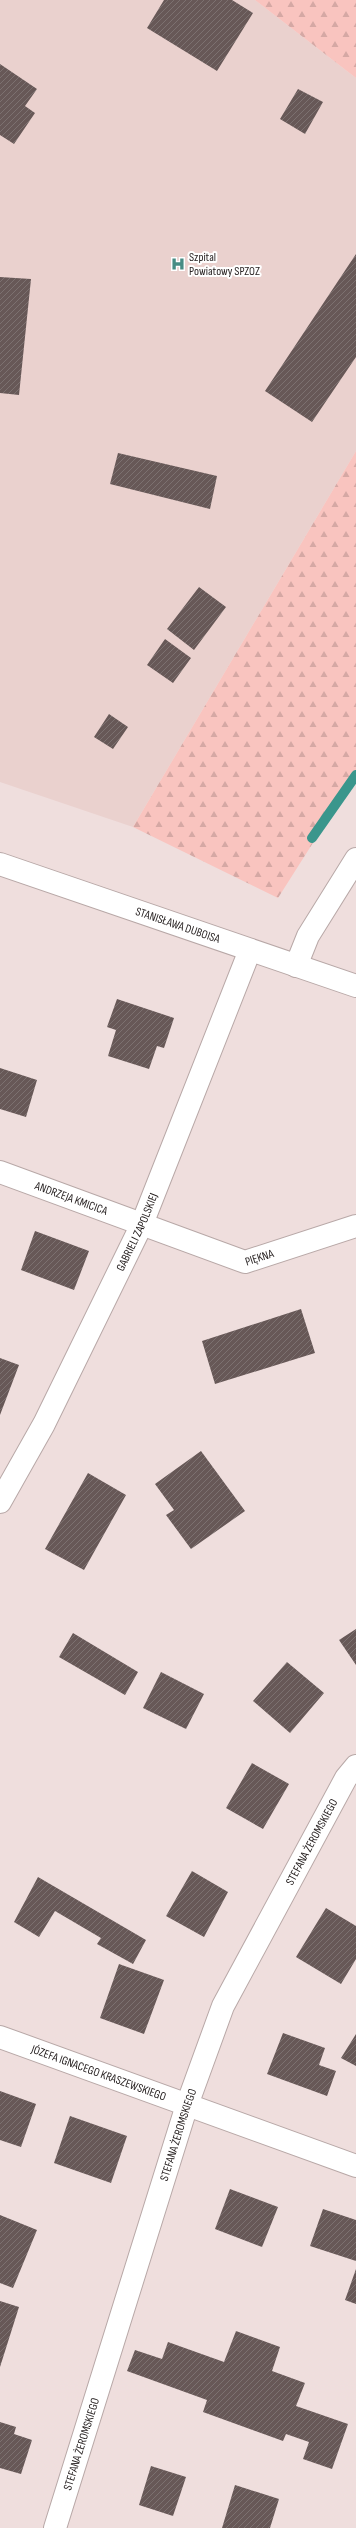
<svg xmlns="http://www.w3.org/2000/svg" width="356" height="2528" font-family="'Sofia Sans Condensed',sans-serif">
<style>
.built{fill:#ead1ce}
.forest{fill:url(#forest-firs)}
.lines{fill:none;stroke-linecap:round;stroke-linejoin:round}
.stream{stroke:#3a968c;stroke-width:10}
.building{fill:url(#building-hatch)}
.street-casing{stroke:#b8a8a7;stroke-width:24}
.secondary-casing{stroke:#b8a8a7;stroke-width:24}
.street{stroke:#fff;stroke-width:22}
.secondary{stroke:#fff;stroke-width:22}
.labels{text-anchor:middle;stroke-width:4;stroke-linejoin:round;paint-order:stroke}
.poi-label{font-size:12px;fill:#231d1d;stroke:#fff;text-anchor:start}
.street-label{font-size:12px;fill:#231d1d;stroke:#fff}
</style>
<defs>
<pattern id="forest-firs" width="22" height="20" patternUnits="userSpaceOnUse"><rect width="22" height="20" fill="#f9c4bf"/><path d="M5 1l3.5 6h-7zM16 11l3.5 6h-7z" fill="#d5a8a4"/></pattern>
<pattern id="building-hatch" width="6" height="6" patternUnits="userSpaceOnUse"><rect width="6" height="6" fill="#675857"/><path d="M-1 1l2-2M0 6l6-6M5 7l2-2" fill="none" stroke="#7c7170"/></pattern>
</defs>
<rect width="100%" height="100%" fill="#efdedd"/>
<path class="built" d="M 0,0 L 255,0 L 356,78 L 356,451 L 133,827 L 0,782 Z"/>
<path class="forest" d="M 255,0 L 356,0 L 356,78 Z
M 356,451 L 356,775 L 278,898 L 133,827 Z"/>
<g class="lines">
<path class="stream" d="M 312,838 L 356,775"/>
</g>
<path class="building" d="M 164,0 L 232,0 L 253,13 L 217,71 L 147,28 Z
M 0,64 L 37,89 L 25,106 L 35,113 L 14,144 L 0,135 Z
M 298,89 L 323,102 L 305,134 L 280,119 Z
M 356,254 L 356,357 L 312,422 L 265,391 Z
M 0,277 L 31,279 L 19,395 L 0,393 Z
M 118,453 L 217,476 L 210,509 L 110,484 Z
M 199,587 L 226,607 L 194,650 L 167,629 Z
M 165,639 L 191,658 L 173,683 L 147,665 Z
M 109,714 L 128,727 L 113,749 L 94,737 Z
M 117,999 L 174,1018 L 164,1048 L 157,1046 L 149,1069 L 108,1056 L 116,1030 L 107,1027 Z
M 0,1068 L 37,1080 L 26,1117 L 0,1109 Z
M 35,1231 L 89,1251 L 74,1290 L 21,1270 Z
M 301,1309 L 315,1353 L 215,1384 L 202,1341 Z
M 0,1358 L 19,1365 L 0,1415 Z
M 201,1451 L 245,1511 L 191,1549 L 166,1515 L 174,1510 L 155,1484 Z
M 88,1473 L 126,1495 L 84,1570 L 45,1549 Z
M 356,1629 L 356,1665 L 339,1640 Z
M 73,1633 L 138,1672 L 125,1695 L 59,1657 Z
M 287,1662 L 324,1693 L 290,1733 L 253,1701 Z
M 161,1672 L 204,1694 L 186,1729 L 143,1708 Z
M 252,1763 L 289,1784 L 263,1829 L 226,1808 Z
M 192,1871 L 228,1892 L 204,1937 L 166,1916 Z
M 38,1877 L 146,1940 L 133,1964 L 97,1944 L 101,1938 L 55,1911 L 39,1937 L 14,1922 Z
M 326,1908 L 356,1926 L 356,1959 L 341,1984 L 296,1957 Z
M 119,1964 L 164,1980 L 144,2034 L 100,2018 Z
M 283,2033 L 325,2048 L 319,2065 L 336,2071 L 327,2096 L 267,2074 Z
M 356,2034 L 356,2066 L 341,2058 Z
M 0,2091 L 36,2104 L 21,2147 L 0,2140 Z
M 70,2116 L 127,2136 L 111,2183 L 54,2163 Z
M 230,2189 L 278,2207 L 262,2247 L 215,2229 Z
M 323,2209 L 356,2220 L 356,2261 L 310,2246 Z
M 0,2215 L 37,2230 L 13,2288 L 0,2283 Z
M 356,2269 L 356,2304 L 345,2300 Z
M 0,2301 L 19,2307 L 0,2367 Z
M 236,2331 L 280,2347 L 272,2371 L 305,2383 L 296,2406 L 348,2424 L 332,2469 L 303,2459 L 309,2442 L 286,2434 L 283,2441 L 203,2412 L 207,2400 L 127,2371 L 135,2350 L 162,2359 L 168,2342 L 224,2362 Z
M 0,2422 L 16,2427 L 14,2434 L 32,2440 L 21,2474 L 0,2468 Z
M 151,2466 L 186,2477 L 173,2516 L 139,2505 Z
M 235,2485 L 279,2499 L 270,2528 L 222,2528 Z"/>
<g class="lines">
<defs>
<g id="street">
<path d="M 296,966 L 308,936 L 356,859"/>
<path id="s1" d="M 0,1172 L 245,1262 L 356,1226"/>
<path id="s2" d="M 0,1502 L 44,1424 L 142,1224 L 250,950"/>
<path id="s3" d="M 0,2037 L 356,2166"/>
<path id="s4" d="M 55,2528 L 187,2105 L 223,2006 L 346,1778 L 356,1766"/>
</g>
<g id="secondary">
<path id="s5" d="M 0,864 L 356,986"/>
</g>
</defs>
<use href="#street" class="street-casing"/>
<use href="#secondary" class="secondary-casing"/>
<use href="#street" class="street"/>
<use href="#secondary" class="secondary"/>
</g>
<defs>
<symbol id="hospital-bare" viewBox="-9 -9 18 18"><path d="M-5-5h3v3.5h4V-5h3V5h-3V1.5h-4V5h-3Z" fill="#478c84" stroke="#fff" stroke-width="2.5" paint-order="stroke"/></symbol>
</defs>
<g fill-rule="evenodd">
<use href="#hospital-bare" x="168" y="254" width="20" height="20"/>
</g>
<g class="labels">
<g class="poi-label">
<text x="189" y="261">Szpital<tspan x="189" dy="14">Powiatowy SPZOZ</tspan></text>
</g>
<g class="street-label">
<text dy="4" stroke="none"><textPath href="#s5" startOffset="188">STANISŁAWA DUBOISA</textPath></text>
<text dy="4" stroke="none"><textPath href="#s1" startOffset="76">ANDRZEJA KMICICA</textPath></text>
<text dy="4" stroke="none"><textPath href="#s2" startOffset="303">GABRIELI ZAPOLSKIEJ</textPath></text>
<text dy="4" stroke="none"><textPath href="#s1" startOffset="276">PIĘKNA</textPath></text>
<text dy="4" stroke="none"><textPath href="#s4" startOffset="735">STEFANA ŻEROMSKIEGO</textPath></text>
<text dy="4" stroke="none"><textPath href="#s3" startOffset="105">JÓZEFA IGNACEGO KRASZEWSKIEGO</textPath></text>
<text dy="4" stroke="none"><textPath href="#s4" startOffset="412">STEFANA ŻEROMSKIEGO</textPath></text>
<text dy="4" stroke="none"><textPath href="#s4" startOffset="88">STEFANA ŻEROMSKIEGO</textPath></text>
</g>
</g>
</svg>
